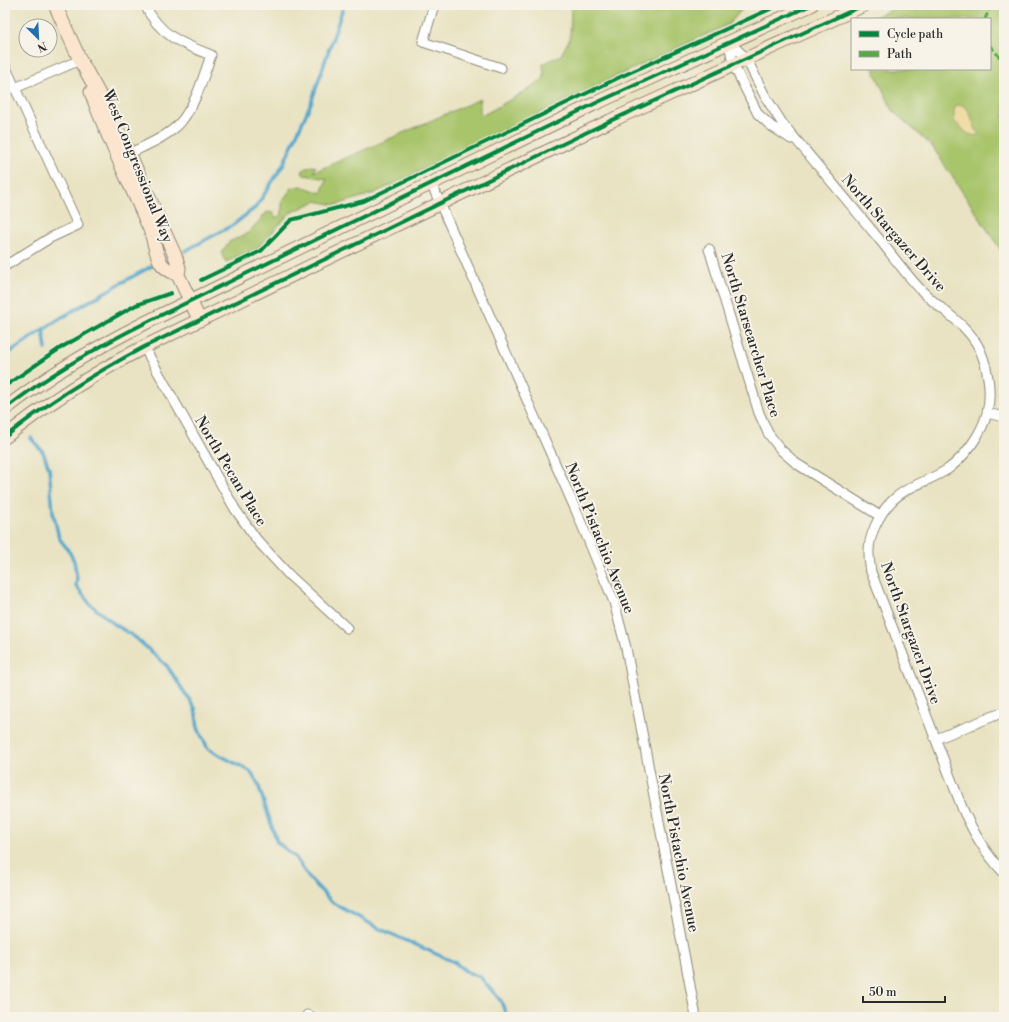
<svg xmlns="http://www.w3.org/2000/svg" width="1009" height="1022" font-family="'Libre Bodoni',serif">
<style>
.green{fill:#a9c56c;stroke:#6a784c}
.sand{fill:#eeda9e;stroke:#8c8264}
.lines{fill:none;stroke-linecap:round;stroke-linejoin:round}
.stream{stroke:#4fa6cc;stroke-width:3.5}
.street-casing{stroke:#8a8777;stroke-width:11}
.secondary-casing{stroke:#8a8777;stroke-width:15}
.street{stroke:#fff;stroke-width:9}
.secondary{stroke:#fbe5cf;stroke-width:13}
.quiet{stroke:#54ab44;stroke-width:3;stroke-dasharray:6 3;stroke-linecap:butt}
.cycleway-casing{stroke:#f7f3e8;stroke-width:6}
.cycleway{stroke:#00873e;stroke-width:4}
.labels{text-anchor:middle;stroke-width:4;stroke-linejoin:round;paint-order:stroke}
.street-label{font-size:15px;fill:#2b2b2b;stroke:#f7f3e8}
</style>
<rect width="100%" height="100%" fill="#f7f3e8"/>
<filter id="ink" filterUnits="userSpaceOnUse"><feTurbulence type="fractalNoise" baseFrequency=".025" numOctaves="2"/><feDisplacementMap in="SourceGraphic" scale="8" xChannelSelector="R" yChannelSelector="G"/><feConvolveMatrix kernelMatrix="1 2 1 2 8 2 1 2 1" color-interpolation-filters="sRGB"/></filter>
<filter id="wash" filterUnits="userSpaceOnUse"><feTurbulence type="fractalNoise" baseFrequency=".012" numOctaves="4" result="noise"/><feDisplacementMap in="SourceGraphic" scale="16" xChannelSelector="R" yChannelSelector="G"/><feGaussianBlur stdDeviation="0.9" result="paint"/><feColorMatrix in="noise" values="0 0 0 0 0 0 0 0 0 0 0 0 0 0 0 0 0 1.4 0 .05"/><feComposite in="paint" operator="in"/></filter>
<g filter="url(#wash)">
<rect width="100%" height="100%" fill="#e9e3c3"/>
<path class="green" d="M 571,5 L 749,5 L 744,7 L 729,24 L 615,77 L 375,193 L 336,205 L 316,201 L 290,213 L 257,249 L 226,262 L 221,253 L 229,242 L 248,233 L 267,212 L 273,213 L 275,218 L 282,215 L 282,201 L 292,188 L 301,186 L 321,193 L 327,179 L 304,175 L 302,173 L 304,169 L 312,166 L 316,167 L 314,172 L 480,99 L 480,113 L 482,115 L 487,113 L 522,93 L 544,78 L 543,64 L 561,55 L 570,38 Z
M 902,5 L 1004,5 L 1004,255 L 932,146 L 893,111 L 873,69 L 990,69 L 990,19 L 870,19 Z"/>
<path class="sand" d="M 957,105 L 964,106 L 968,110 L 978,134 L 976,136 L 968,134 L 954,121 L 954,110 Z"/>
<g class="lines">
<path class="stream" d="M 185,251 L 233,225 L 256,207 L 283,165 L 311,103 L 344,5
M 43,329 L 46,349
M 5,356 C 52,321 101,294 152,266
M 31,438 L 43,452 L 49,468 L 53,512 L 59,538 L 69,551 L 74,561 L 77,578 L 76,586 L 91,605 L 113,623 L 136,638 L 167,666 L 195,708 L 198,728 L 208,749 L 250,771 L 258,784 L 277,842 L 295,857 L 309,878 L 333,903 L 378,928 L 454,962 L 467,972 L 480,977 L 501,1001 L 507,1017"/>
</g>
</g>
<g filter="url(#ink)">
<g class="lines">
<defs>
<path id="street" d="M 434,5 L 423,42 L 501,68
M 729,42 L 746,58 L 765,96 L 782,123 C 814,161 847,200 879,239 C 893,256 907,276 923,292 C 942,311 969,325 980,350 C 988,368 992,393 987,413 C 982,433 965,457 948,469 C 930,481 906,486 891,502 C 879,514 868,537 869,554 C 869,560 870,566 871,572 L 963,810 C 975,835 985,853 1004,873
M 729,42 L 733,64 L 758,114 L 771,126 L 791,139
M 5,66 L 78,225 L 50,238 L 5,266
M 15,88 L 80,60
M 124,156 C 142,147 166,138 180,123 C 196,104 203,78 211,55 C 182,44 159,35 145,5
M 431,183 L 577,513 L 614,602 L 626,648 L 696,1017
M 709,249 L 759,413 L 768,433 L 781,450 L 797,464 L 880,516
M 144,347 L 235,509 L 257,540 L 289,575 L 347,628
M 987,413 L 1004,417
M 936,739 L 1004,712
M 307,1015 L 312,1017"/>
<path id="secondary" d="M 55,5 L 80,60 L 104,103 L 129,153 L 176,258 L 179,268 L 178,275 L 199,319
M 91,92 C 107,137 129,181 148,225 C 154,237 154,251 161,263 C 165,269 172,272 178,275
M 5,409 C 49,374 99,346 149,321 L 596,103 L 811,5
M 5,437 C 48,402 95,373 144,347 L 610,121 L 864,5"/>
</defs>
<use href="#street" class="street-casing"/>
<use href="#secondary" class="secondary-casing"/>
<use href="#street" class="street"/>
<use href="#secondary" class="secondary"/>
<path class="quiet" d="M 985,19 L 991,5
M 990,46 L 1004,62"/>
<defs>
<path id="cycleway" d="M 201,280 L 261,251 L 291,220 L 364,201 L 620,77 L 779,5
M 5,386 L 62,347 L 136,305 L 171,293
M 5,409 C 49,374 99,346 149,321 L 596,103 L 811,5
M 5,437 C 48,402 95,373 144,347 L 610,121 L 864,5"/>
</defs>
<use href="#cycleway" class="cycleway-casing"/>
<use href="#cycleway" class="cycleway"/>
</g>
</g>
<g class="labels">
<g class="street-label">
<text transform="translate(138 166) rotate(68)" y="5">West Congressional Way</text>
<text transform="translate(894 233) rotate(49)" y="5">North Stargazer Drive</text>
<text transform="translate(751 335) rotate(73)" y="5">North Starsearcher Place</text>
<text transform="translate(231 471) rotate(59)" y="5">North Pecan Place</text>
<text transform="translate(600 538) rotate(68)" y="5">North Pistachio Avenue</text>
<text transform="translate(911 633) rotate(70)" y="5">North Stargazer Drive</text>
<text transform="translate(679 853) rotate(79)" y="5">North Pistachio Avenue</text>
</g>
</g>
<rect width="1009" height="1022" fill="none" stroke="#f7f3e8" stroke-width="20"/>
<rect x="851" y="18" width="140" height="52" fill="#f7f3e8" stroke="#a5a39c"/>
<rect x="859" y="31" width="20" height="6" fill="#00873e" stroke="#a5a39c"/>
<text x="887" y="38" font-size="12" fill="#2b2b2b">Cycle path</text>
<rect x="859" y="51" width="20" height="6" fill="#54ab44" stroke="#a5a39c"/>
<text x="887" y="58" font-size="12" fill="#2b2b2b">Path</text>
<g transform="translate(38 38) rotate(156)"><circle r="19" fill="#f7f3e8" stroke="#a5a39c"/>
<path d="M0-3L7 15L0 10L-7 15Z" fill="#1f6fb2"/>
<text y="-6" font-size="11" font-weight="bold" text-anchor="middle" fill="#2b2b2b">N</text>
</g>
<path d="M863 996v6h82v-6" fill="none" stroke="#2b2b2b" stroke-width="2"/>
<text x="869" y="996" font-size="12" fill="#2b2b2b" stroke="#f7f3e8" stroke-width="3" paint-order="stroke">50 m</text>
</svg>
